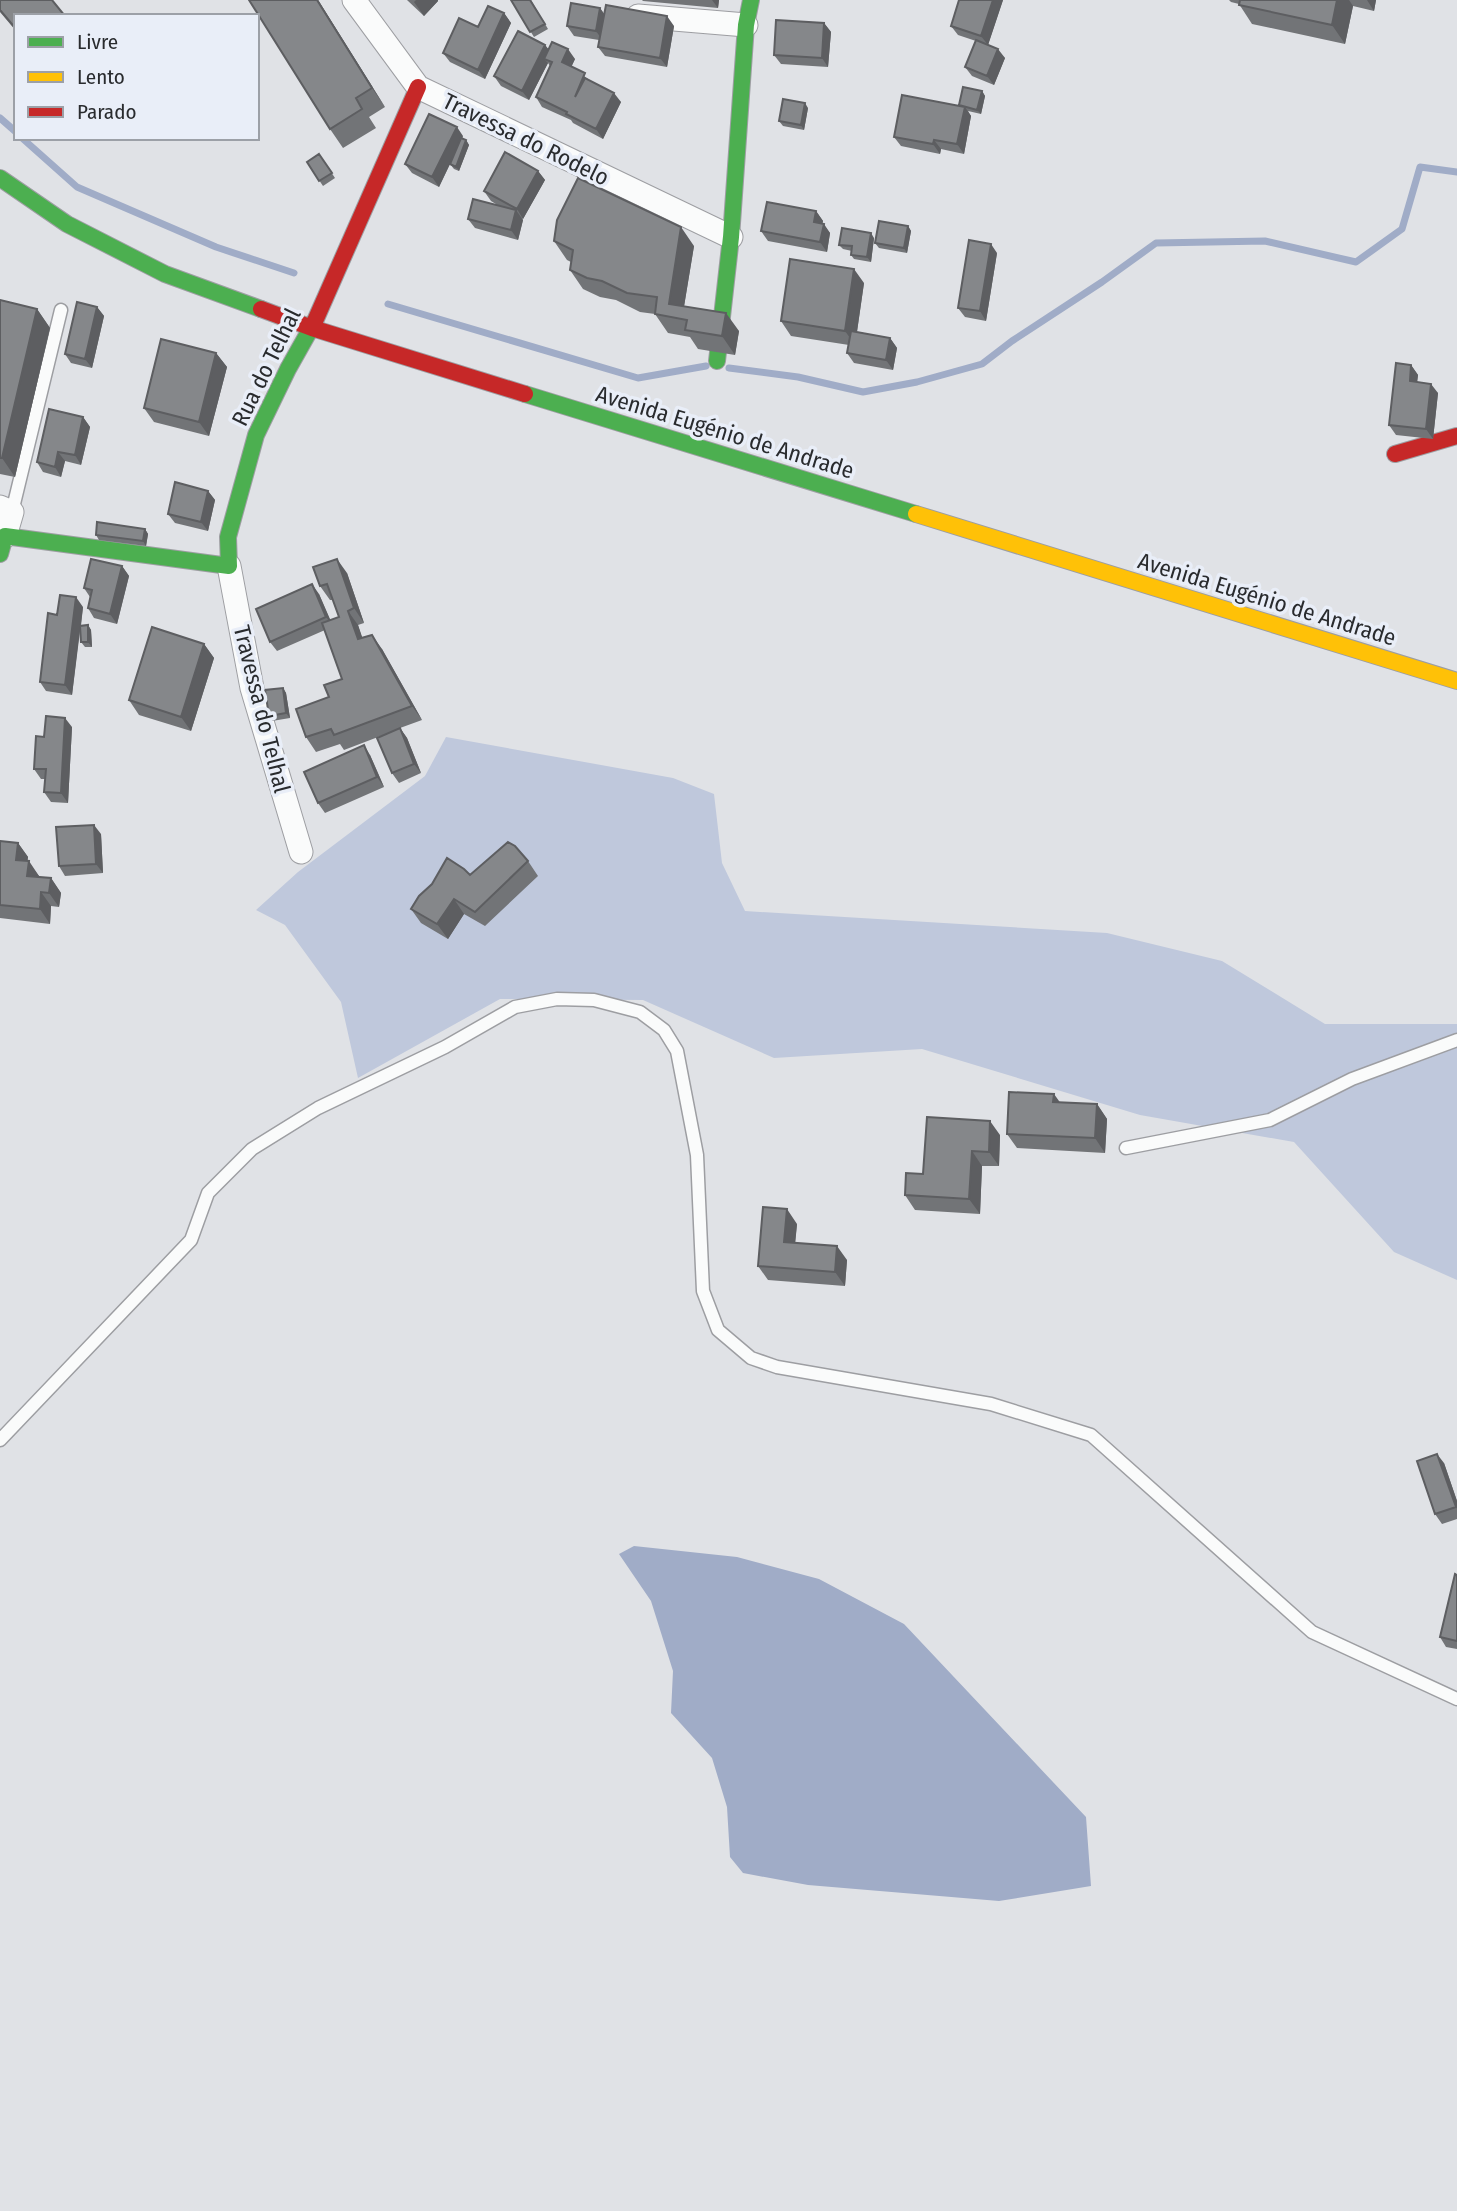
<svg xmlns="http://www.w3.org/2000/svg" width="1457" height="2211" font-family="'Fira Sans Condensed',sans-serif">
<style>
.green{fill:#bfc8dc}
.water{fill:#a0acc7}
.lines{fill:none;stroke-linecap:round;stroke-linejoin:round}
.stream{stroke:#a0acc7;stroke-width:7}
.lane-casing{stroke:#9d9ea2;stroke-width:15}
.street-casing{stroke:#9d9ea2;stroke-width:25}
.fast-casing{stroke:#9d9ea2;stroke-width:18}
.slow-casing{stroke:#9d9ea2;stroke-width:18}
.jam-casing{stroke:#9d9ea2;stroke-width:18}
.lane{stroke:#fafbfb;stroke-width:12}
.street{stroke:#fafbfb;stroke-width:23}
.fast{stroke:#4caf50;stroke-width:16}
.slow{stroke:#ffc107;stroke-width:16}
.jam{stroke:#c62828;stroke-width:16}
.wall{fill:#727477}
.shaded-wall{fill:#5d5e61}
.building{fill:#85878a;stroke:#5d5e61;stroke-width:2}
.labels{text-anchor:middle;stroke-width:7;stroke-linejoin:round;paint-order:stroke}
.street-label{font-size:23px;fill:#292b2e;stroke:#e9eef8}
</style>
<rect width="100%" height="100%" fill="#e0e2e6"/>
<path class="green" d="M 446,737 L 673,778 L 714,794 L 722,863 L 745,911 L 1107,933 L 1222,961 L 1325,1024 L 1457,1024 L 1457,1280 L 1394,1252 L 1294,1142 L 1140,1115 L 922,1049 L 774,1058 L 643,1000 L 500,999 L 358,1078 L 341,1002 L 285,925 L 256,910 L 298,872 L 425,776 Z"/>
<path class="water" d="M 634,1546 L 737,1557 L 819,1579 L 904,1624 L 1086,1817 L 1091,1886 L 999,1901 L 808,1885 L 743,1873 L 730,1857 L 727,1807 L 712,1758 L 671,1713 L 673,1671 L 651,1601 L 619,1554 Z"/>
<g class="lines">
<path class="stream" d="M 0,118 L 16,132
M 22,138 L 77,187 L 216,247 L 294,273
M 388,304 L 638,378 L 706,366
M 729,368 L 798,377 L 863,392 L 917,382 L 982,364 L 1012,341 L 1102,282 L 1156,243 L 1265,241 L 1356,262 L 1402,229 L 1420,167 L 1457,172"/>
<defs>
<path id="lane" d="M 12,512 L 61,310
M 1126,1148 L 1270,1120 L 1352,1079 L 1457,1040
M 0,1440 L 191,1240 L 208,1193 L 252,1149 L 318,1108 L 445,1047 L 515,1007 L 557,999 L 594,1000 L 640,1012 L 664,1030 L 677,1051 L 697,1155 L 703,1291 L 718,1330 L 751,1358 L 777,1367 L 991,1404 L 1091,1435 L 1312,1632 L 1457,1699"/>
<path id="street" d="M 354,0 L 418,87 L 731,237
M 638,16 L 746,25
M 0,507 L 12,512 L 5,536
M 229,566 L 252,688 L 301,852"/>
<path id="fast" d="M 0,178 L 67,224 L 165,274 L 261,309
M 717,361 L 731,237 L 746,25 L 751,0
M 525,394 L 916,514
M 0,554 L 5,536 L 229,566 L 228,537 L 256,435 L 288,369 L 315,321"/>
<path id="slow" d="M 916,514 L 1457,681"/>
<path id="jam" d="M 261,309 L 312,328 L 525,394
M 315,321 L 418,87
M 1395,454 L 1457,436"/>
</defs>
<use href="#lane" class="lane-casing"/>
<use href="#street" class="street-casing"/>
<use href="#fast" class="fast-casing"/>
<use href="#slow" class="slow-casing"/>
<use href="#jam" class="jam-casing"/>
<use href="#lane" class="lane"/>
<use href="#street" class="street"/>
<use href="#fast" class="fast"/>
<use href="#slow" class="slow"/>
<use href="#jam" class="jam"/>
</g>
<path class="wall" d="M 0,0 L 16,16 L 16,31 L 0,12 Z
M 249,0 L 318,0 L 385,107 L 369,117 L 376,128 L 343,148 L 330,129 Z
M 407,0 L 438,0 L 438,1 L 424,16 Z
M 511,0 L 531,0 L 548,29 L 534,37 Z
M 642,0 L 719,0 L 718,8 L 643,1 Z
M 959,0 L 1003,0 L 988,45 L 1005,58 L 994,85 L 972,76 L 965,67 L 976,41 L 958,35 L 951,26 Z
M 1229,0 L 1376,0 L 1374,11 L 1353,6 L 1345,44 L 1252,24 L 1239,4 L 1231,2 Z
M 600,8 L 604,14 L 674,26 L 667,67 L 605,56 L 598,47 L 599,40 L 574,36 L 567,26 Z
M 504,13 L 511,23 L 485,79 L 450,62 L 443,53 L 478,27 Z
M 824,23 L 831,32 L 828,67 L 781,64 L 774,55 Z
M 545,45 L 549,50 L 575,59 L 571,67 L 621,102 L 603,139 L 573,123 L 571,120 L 542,107 L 536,97 L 550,66 L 548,63 L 529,100 L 501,86 L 494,76 Z
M 982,91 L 985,96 L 981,114 L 968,111 L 971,116 L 964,154 L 941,149 L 940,154 L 901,146 L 894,137 L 959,106 Z
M 808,108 L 804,130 L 783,126 L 779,121 Z
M 463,136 L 462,139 L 466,140 L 469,145 L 459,171 L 454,169 L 450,164 L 453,158 L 439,187 L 412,173 L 405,164 Z
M 319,154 L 335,178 L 323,186 L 307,162 Z
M 538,171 L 545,180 L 523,219 L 521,218 L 523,220 L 518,240 L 475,228 L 468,219 L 499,206 L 491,201 L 484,191 Z
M 816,211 L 823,221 L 822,223 L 830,233 L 827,252 L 768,241 L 761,231 Z
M 908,226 L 911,231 L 907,253 L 879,248 L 875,243 Z
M 874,238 L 871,262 L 854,259 L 851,255 L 852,251 L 843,249 L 839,245 Z
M 554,241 L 694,246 L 684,306 L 739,331 L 735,355 L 698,349 L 690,337 L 668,333 L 655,314 L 640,312 L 616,300 L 600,297 L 583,289 L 570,270 L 571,262 L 567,260 Z
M 997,253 L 986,321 L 965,317 L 958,308 Z
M 864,283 L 857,332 L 890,338 L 897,348 L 893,370 L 854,363 L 847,353 L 849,345 L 791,336 L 781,321 Z
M 0,300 L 37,309 L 50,328 L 15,477 L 0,474 Z
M 97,307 L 104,316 L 92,368 L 71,363 L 65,354 Z
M 216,353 L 227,367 L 209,436 L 154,422 L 144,408 Z
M 1411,365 L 1418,375 L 1417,382 L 1438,393 L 1433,439 L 1396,435 L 1389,425 Z
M 83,417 L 90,427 L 81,465 L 65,461 L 61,477 L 43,472 L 37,462 Z
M 208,491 L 215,500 L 208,531 L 175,523 L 168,514 Z
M 145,529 L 148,534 L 146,546 L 99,540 L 96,535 Z
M 122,566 L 129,576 L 117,624 L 94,618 L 88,608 L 90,597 L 84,588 Z
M 347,573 L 364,623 L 358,625 L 362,638 L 382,649 L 422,720 L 400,728 L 407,738 L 421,773 L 399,783 L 392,773 L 399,729 L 344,750 L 340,744 L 316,752 L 306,737 L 329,697 L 342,679 L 325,630 L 277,651 L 270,642 L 319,594 L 330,620 L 339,617 L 333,600 L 330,600 L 320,586 Z
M 83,607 L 81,626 L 88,625 L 91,630 L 92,647 L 85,647 L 81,642 L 80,627 L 72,695 L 46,691 L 40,682 L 57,615 Z
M 204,644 L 214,658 L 191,731 L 139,715 L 129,700 Z
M 283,688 L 286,693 L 290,718 L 272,721 L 269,716 Z
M 72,727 L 68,803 L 51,802 L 44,792 L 45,779 L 41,779 L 34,769 L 44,737 Z
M 370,755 L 384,787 L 325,813 L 318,803 Z
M 101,834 L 103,873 L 65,876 L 59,866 Z
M 0,841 L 18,843 L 28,857 L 27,861 L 39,876 L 39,877 L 51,878 L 61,893 L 59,907 L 51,906 L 50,924 L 0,918 Z
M 528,861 L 538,876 L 485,926 L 464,914 L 448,939 L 421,923 L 411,909 L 470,875 Z
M 1097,1104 L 1107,1119 L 1105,1153 L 1017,1148 L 1007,1134 Z
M 1000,1135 L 999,1166 L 982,1166 L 980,1214 L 915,1210 L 905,1195 L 923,1174 Z
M 797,1224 L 795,1242 L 847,1260 L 845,1286 L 768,1280 L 758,1266 Z
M 1444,1463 L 1457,1501 L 1457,1519 L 1442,1524 L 1435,1514 Z
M 1457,1575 L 1457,1649 L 1446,1647 L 1440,1637 Z"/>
<path class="shaded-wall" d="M 317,0 L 318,0 L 385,107 L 372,88 Z
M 416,0 L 438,0 L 438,1 L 424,16 L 414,2 Z
M 712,0 L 719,0 L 718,8 Z
M 993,0 L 1003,0 L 988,45 L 981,36 Z
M 1337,0 L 1349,0 L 1353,6 L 1345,44 L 1332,25 Z
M 1367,0 L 1376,0 L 1374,11 Z
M 600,8 L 607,18 L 603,41 L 596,31 Z
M 504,13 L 511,23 L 485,79 L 478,70 Z
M 667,16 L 674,26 L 667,67 L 660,58 Z
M 824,23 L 831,32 L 828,67 L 822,58 Z
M 545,45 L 552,54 L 544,59 L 548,63 L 529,100 L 522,91 Z
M 568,49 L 575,59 L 569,72 L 562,62 Z
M 998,49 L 1005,58 L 994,85 L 987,76 Z
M 982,91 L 985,96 L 981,114 L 977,110 Z
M 614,93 L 621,102 L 603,139 L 596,129 Z
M 805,103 L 808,108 L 804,130 L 801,125 Z
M 965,107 L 971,116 L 964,154 L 957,144 Z
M 457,127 L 463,136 L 439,187 L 432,177 Z
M 466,140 L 469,145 L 459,171 L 456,167 Z
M 934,140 L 941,149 L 940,154 L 933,144 Z
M 538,171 L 545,180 L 523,219 L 517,209 Z
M 516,210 L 523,220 L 518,240 L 511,230 Z
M 816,211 L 823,221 L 821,232 L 814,222 Z
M 824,224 L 830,233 L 827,252 L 820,242 Z
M 908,226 L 911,231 L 907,253 L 904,248 Z
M 681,227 L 694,246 L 682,319 L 669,304 Z
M 871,233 L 874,238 L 871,262 L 867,257 Z
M 991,244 L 997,253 L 986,321 L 980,311 Z
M 854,269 L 864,283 L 855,345 L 845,331 Z
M 97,307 L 104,316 L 92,368 L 85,359 Z
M 37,309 L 50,328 L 15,477 L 2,458 Z
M 726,313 L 739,331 L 735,355 L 722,336 Z
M 890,338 L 897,348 L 893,370 L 886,360 Z
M 216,353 L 227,367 L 209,436 L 199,422 Z
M 1411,365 L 1418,375 L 1416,391 L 1410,381 Z
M 1431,384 L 1438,393 L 1433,439 L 1426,429 Z
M 83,417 L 90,427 L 81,465 L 75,455 Z
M 58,452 L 65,461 L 61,477 L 55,467 Z
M 208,491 L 215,500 L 208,531 L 201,522 Z
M 145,529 L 148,534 L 146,546 L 143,541 Z
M 337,559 L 347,573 L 364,623 L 354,608 Z
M 122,566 L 129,576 L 117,624 L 110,614 Z
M 312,584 L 319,594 L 333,626 L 326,617 Z
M 76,597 L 83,607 L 72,695 L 65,685 Z
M 348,611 L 358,625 L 368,654 L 358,639 Z
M 88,625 L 91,630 L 92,647 L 88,642 Z
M 372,635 L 382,649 L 422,720 L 412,706 Z
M 204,644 L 214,658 L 191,731 L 181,717 Z
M 283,688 L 286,693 L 290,718 L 286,713 Z
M 65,718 L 72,727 L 68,803 L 61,793 Z
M 400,728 L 407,738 L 421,773 L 414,764 Z
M 364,745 L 370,755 L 384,787 L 377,777 Z
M 94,825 L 101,834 L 103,873 L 96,864 Z
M 18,843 L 28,857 L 26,874 L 16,860 Z
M 29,861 L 39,876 L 37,890 L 27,876 Z
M 51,878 L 61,893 L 59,907 L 49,893 Z
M 41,892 L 51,906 L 50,924 L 40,909 Z
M 454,899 L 464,914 L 448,939 L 437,924 Z
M 1054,1094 L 1064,1108 L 1053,1102 Z
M 1097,1104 L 1107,1119 L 1105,1153 L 1095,1138 Z
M 990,1121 L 1000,1135 L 999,1166 L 989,1152 Z
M 972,1151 L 982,1166 L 980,1214 L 969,1199 Z
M 787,1209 L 797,1224 L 794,1256 L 784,1242 Z
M 837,1246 L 847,1260 L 845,1286 L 835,1272 Z
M 1437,1454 L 1444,1463 L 1457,1501 L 1457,1509 Z"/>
<path class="building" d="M 0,0 L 52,0 L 65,16 L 16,16 L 16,29 L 0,10 Z
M 249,0 L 317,0 L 372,88 L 356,98 L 362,109 L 330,129 Z
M 511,0 L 530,0 L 545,24 L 530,32 Z
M 959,0 L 993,0 L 981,36 L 951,26 Z
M 1240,0 L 1337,0 L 1332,25 L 1239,5 Z
M 571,3 L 600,8 L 596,31 L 567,26 Z
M 606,5 L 667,16 L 660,58 L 598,47 Z
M 488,6 L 504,13 L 478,70 L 443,53 L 459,18 L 478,27 Z
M 776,20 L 824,23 L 822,58 L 774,55 Z
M 518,31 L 545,45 L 522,91 L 494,76 Z
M 976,40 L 998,49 L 987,76 L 965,67 Z
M 552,42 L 568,49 L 562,62 L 585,73 L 575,97 L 585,78 L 614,93 L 596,129 L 566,114 L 567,112 L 536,97 L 552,62 L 544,59 Z
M 963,87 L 982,91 L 977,110 L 959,105 Z
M 902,95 L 965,107 L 957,144 L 934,140 L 933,144 L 894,137 Z
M 783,99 L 805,103 L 801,125 L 779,121 Z
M 429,114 L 457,127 L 432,177 L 405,164 Z
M 461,138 L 466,140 L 456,167 L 450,164 Z
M 505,152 L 538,171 L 517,209 L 484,191 Z
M 319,154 L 332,173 L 319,181 L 307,162 Z
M 578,178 L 681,227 L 669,304 L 726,313 L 722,336 L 685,330 L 687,320 L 655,314 L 657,297 L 627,293 L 602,281 L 587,278 L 570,270 L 573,250 L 554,241 L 557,220 Z
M 473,199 L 516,210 L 511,230 L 468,219 Z
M 767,202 L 816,211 L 814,222 L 824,224 L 820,242 L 761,231 Z
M 879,221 L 908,226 L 904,248 L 875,243 Z
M 842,228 L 871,233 L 867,257 L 851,255 L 852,246 L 839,245 Z
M 969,240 L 991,244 L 980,311 L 958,308 Z
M 790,259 L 854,269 L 845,331 L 781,321 Z
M 0,300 L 37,309 L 2,458 L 0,458 Z
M 77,302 L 97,307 L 85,359 L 65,354 Z
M 851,331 L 890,338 L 886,360 L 847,353 Z
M 161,339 L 216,353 L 199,422 L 144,408 Z
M 1396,363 L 1411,365 L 1410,381 L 1431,384 L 1426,429 L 1389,425 Z
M 49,409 L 83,417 L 75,455 L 58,452 L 55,467 L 37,462 Z
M 175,482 L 208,491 L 201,522 L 168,514 Z
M 97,522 L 145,529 L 143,541 L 96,535 Z
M 91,559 L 122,566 L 110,614 L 88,608 L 92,590 L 84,588 Z
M 337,559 L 354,608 L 348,611 L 358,639 L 372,635 L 412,706 L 334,735 L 331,729 L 306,737 L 296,709 L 329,697 L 324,685 L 342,679 L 322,623 L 339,617 L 327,584 L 320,586 L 313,567 Z
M 312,584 L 326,617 L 270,642 L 256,609 Z
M 60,595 L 76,597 L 65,685 L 40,682 L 48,613 L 57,615 Z
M 88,625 L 88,642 L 81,642 L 80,626 Z
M 152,627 L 204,644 L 181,717 L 129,700 Z
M 283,688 L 286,713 L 269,716 L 265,690 Z
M 46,716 L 65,718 L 61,793 L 44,792 L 46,769 L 34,769 L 36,736 L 44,737 Z
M 400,728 L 414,764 L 392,773 L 377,738 Z
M 364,745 L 377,777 L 318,803 L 304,772 Z
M 94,825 L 96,864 L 59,866 L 56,827 Z
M 0,841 L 18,843 L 16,860 L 29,861 L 27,876 L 51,878 L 49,893 L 41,892 L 40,909 L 0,905 Z
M 508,842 L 515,846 L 528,861 L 475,912 L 454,899 L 437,924 L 411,909 L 419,896 L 432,884 L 447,858 L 464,869 L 470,875 Z
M 1009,1092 L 1054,1094 L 1053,1102 L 1097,1104 L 1095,1138 L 1007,1134 Z
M 927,1117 L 990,1121 L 989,1152 L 972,1151 L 969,1199 L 905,1195 L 906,1173 L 923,1174 Z
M 763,1207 L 787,1209 L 784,1242 L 837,1246 L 835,1272 L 758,1266 Z
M 1437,1454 L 1456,1507 L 1435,1514 L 1417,1461 Z
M 1455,1574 L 1457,1575 L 1457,1641 L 1440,1637 Z"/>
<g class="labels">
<g class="street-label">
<text transform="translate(526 139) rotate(26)" y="8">Travessa do Rodelo</text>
<text transform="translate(266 367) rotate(-64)" y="8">Rua do Telhal</text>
<text transform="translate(725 432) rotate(17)" y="8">Avenida Eugénio de Andrade</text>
<text transform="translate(1267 599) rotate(17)" y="8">Avenida Eugénio de Andrade</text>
<text transform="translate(262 709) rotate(76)" y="8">Travessa do Telhal</text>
</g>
</g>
<rect x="14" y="14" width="245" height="126" fill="#e9eef8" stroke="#9ca0a7" stroke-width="2"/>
<rect x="28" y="37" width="35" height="10" fill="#4caf50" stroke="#9ca0a7" stroke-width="2"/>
<text x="77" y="49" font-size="21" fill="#292b2e">Livre</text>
<rect x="28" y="72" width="35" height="10" fill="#ffc107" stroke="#9ca0a7" stroke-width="2"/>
<text x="77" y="84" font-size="21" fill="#292b2e">Lento</text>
<rect x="28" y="107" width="35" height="10" fill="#c62828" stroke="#9ca0a7" stroke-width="2"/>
<text x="77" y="119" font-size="21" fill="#292b2e">Parado</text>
</svg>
